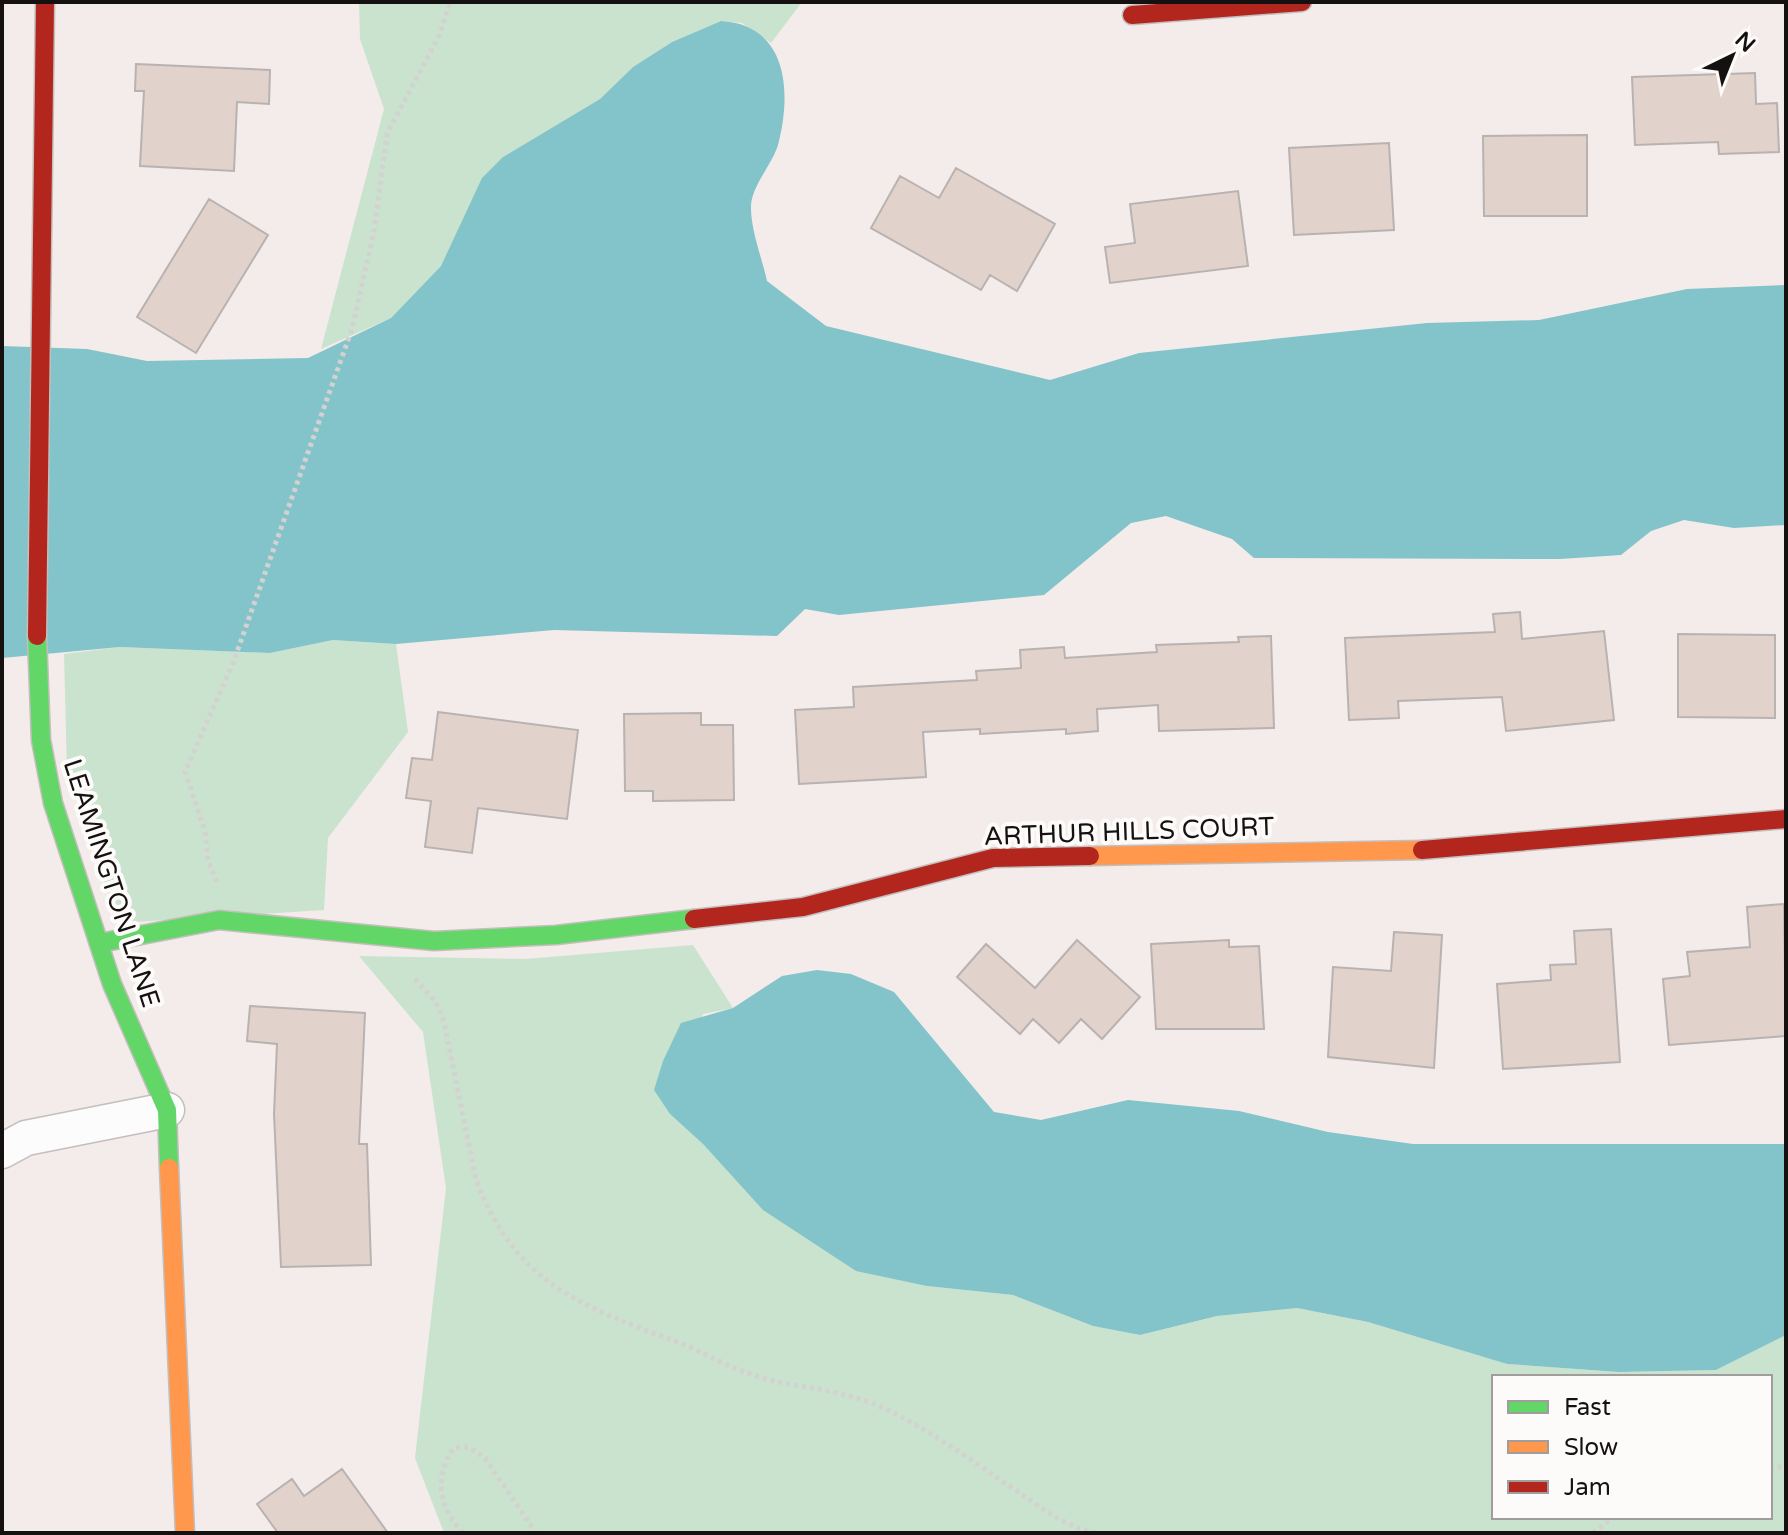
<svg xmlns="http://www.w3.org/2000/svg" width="1788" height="1535" font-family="'Varela Round',sans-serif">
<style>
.green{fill:#c9e3ce;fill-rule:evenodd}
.water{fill:#83c3ca}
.building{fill:#e2d2cc;stroke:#b8b2b0;stroke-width:2}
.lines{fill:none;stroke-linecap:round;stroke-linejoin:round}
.street-casing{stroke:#c4bebc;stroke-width:37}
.fast-casing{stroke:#c4bebc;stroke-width:21}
.slow-casing{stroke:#c4bebc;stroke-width:21}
.jam-casing{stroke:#c4bebc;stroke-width:21}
.path{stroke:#d4d2d0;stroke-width:5;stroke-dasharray:4 4;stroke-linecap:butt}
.street{stroke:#fdfcfc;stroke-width:34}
.fast{stroke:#63d668;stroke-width:18}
.slow{stroke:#ff974d;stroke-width:18}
.jam{stroke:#b3261e;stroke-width:18}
.labels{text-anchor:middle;stroke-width:8;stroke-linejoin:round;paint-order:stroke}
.street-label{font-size:26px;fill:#151110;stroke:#fdfbfa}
</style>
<rect width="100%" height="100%" fill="#f3ecea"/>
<path class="green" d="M 359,2 L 802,2 L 771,43 L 742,23 L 721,21 L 672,42 L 633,67 L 600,99 L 503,157 L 441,266 L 391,318 L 321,349 L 384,109 L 360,39 Z
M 333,640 L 396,644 L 408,732 L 328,838 L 324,910 L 118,923 L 67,772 L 64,654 L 120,647 L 270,653 Z
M 693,945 L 733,1008 L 703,1014 L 670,1114 L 704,1145 L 927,1286 L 1013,1295 L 1093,1326 L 1140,1335 L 1217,1316 L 1297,1308 L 1368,1322 L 1507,1364 L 1619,1372 L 1716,1370 L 1786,1335 L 1786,1533 L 444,1533 L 415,1458 L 446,1188 L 423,1032 L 359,956 L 525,959 ZM 1494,1377 L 1770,1377 L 1770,1517 L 1494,1517 Z"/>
<path class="water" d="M 721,21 C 788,25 792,92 778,145 C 772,165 750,188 751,208 C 751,231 762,258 767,281 L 826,326 L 1050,380 L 1139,353 L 1427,323 L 1539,320 L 1687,289 L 1786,285 L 1786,525 L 1734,528 L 1684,520 L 1651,531 L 1621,555 L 1560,559 L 1254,558 L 1232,539 L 1166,516 L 1131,523 L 1044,595 L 839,615 L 805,609 L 777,636 L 554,630 L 396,644 L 333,640 L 270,653 L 120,647 L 2,658 L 2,346 L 87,349 L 147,361 L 308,358 L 391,318 L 441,266 L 482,178 L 503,157 L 600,99 L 633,67 L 672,42 Z
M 817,970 L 851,974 L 894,992 L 994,1112 L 1041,1120 L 1128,1100 L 1239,1111 L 1328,1132 L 1413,1144 L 1786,1144 L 1786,1335 L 1716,1370 L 1619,1372 L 1507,1364 L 1368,1322 L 1297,1308 L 1217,1316 L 1140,1335 L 1093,1326 L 1013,1295 L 927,1286 L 856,1271 L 763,1210 L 704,1145 L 670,1114 L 654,1090 L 663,1061 L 681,1023 L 733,1008 L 782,976 Z"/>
<path class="building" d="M 136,64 L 270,70 L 269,104 L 237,102 L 234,171 L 140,166 L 144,91 L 135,91 Z
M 1755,73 L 1756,104 L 1777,103 L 1779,152 L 1719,154 L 1718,142 L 1635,145 L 1632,77 Z
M 1587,135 L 1587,216 L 1484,216 L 1483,136 Z
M 1389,143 L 1394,230 L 1294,235 L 1289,148 Z
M 956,168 L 1055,224 L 1017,291 L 990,275 L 981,290 L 871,228 L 900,176 L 939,198 Z
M 1238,191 L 1248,266 L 1110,283 L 1105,247 L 1135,243 L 1130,204 Z
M 209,199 L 268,235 L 196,353 L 137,317 Z
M 1520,612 L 1522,639 L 1604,631 L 1614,720 L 1506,731 L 1502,697 L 1398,701 L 1399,718 L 1349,720 L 1345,638 L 1495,632 L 1493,614 Z
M 1678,634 L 1775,635 L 1775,718 L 1678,717 Z
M 1271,636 L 1274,728 L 1159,731 L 1158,705 L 1097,709 L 1098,731 L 1066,734 L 1066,729 L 980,734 L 980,729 L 923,732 L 926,777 L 799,784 L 795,710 L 854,707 L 853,687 L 977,680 L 976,671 L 1021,668 L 1020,650 L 1064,647 L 1065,658 L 1157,652 L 1156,645 L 1239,642 L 1238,637 Z
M 438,712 L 578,730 L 567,819 L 478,808 L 472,853 L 425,847 L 431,801 L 406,798 L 412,758 L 432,760 Z
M 701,713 L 701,725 L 733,725 L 734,800 L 653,801 L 653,791 L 625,791 L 624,714 Z
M 1784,904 L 1786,1036 L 1669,1045 L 1663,979 L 1690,976 L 1687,952 L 1750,947 L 1747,907 Z
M 1611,929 L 1620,1062 L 1503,1069 L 1497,984 L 1551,980 L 1550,965 L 1576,964 L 1574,931 Z
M 1394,932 L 1442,935 L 1434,1068 L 1328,1057 L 1333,967 L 1391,971 Z
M 1077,940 L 1140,997 L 1102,1039 L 1081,1019 L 1059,1043 L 1033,1019 L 1020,1034 L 957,977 L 986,944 L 1035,988 Z
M 1229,940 L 1229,947 L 1259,946 L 1264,1029 L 1156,1029 L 1151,944 Z
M 250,1006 L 365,1013 L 359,1144 L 367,1144 L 371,1265 L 281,1267 L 274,1114 L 277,1044 L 247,1041 Z
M 342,1469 L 388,1533 L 278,1533 L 257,1504 L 292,1479 L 304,1496 Z"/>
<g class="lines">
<defs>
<path id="street" d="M 2,1151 L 26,1138 L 167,1110"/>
<path id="fast" d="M 37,636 L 41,740 L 53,803 L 112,984 L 167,1110 L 169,1168
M 100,943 L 219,920 L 434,941 L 556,935 L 694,919"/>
<path id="slow" d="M 1090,856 L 1422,850
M 169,1168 L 185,1533"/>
<path id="jam" d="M 1132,15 L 1302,2
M 37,636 L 45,2
M 1422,850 L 1786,819
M 694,919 L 803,907 L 993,858 L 1090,856"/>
</defs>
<use href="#street" class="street-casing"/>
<use href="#fast" class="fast-casing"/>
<use href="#slow" class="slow-casing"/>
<use href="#jam" class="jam-casing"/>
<path class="path" d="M 217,882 L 208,860 L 205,831 L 185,772 L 233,663 L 352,329 L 374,231 L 387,134 L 440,34 L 450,2
M 415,979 L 436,1002 L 444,1022 L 476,1180 C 517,1286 582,1306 680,1343 C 705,1353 728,1367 753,1375 C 796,1389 841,1388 883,1408 C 933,1431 981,1467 1027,1498 C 1049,1513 1069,1528 1097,1533
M 1770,1469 L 1786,1465
M 463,1533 C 439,1508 433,1476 454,1448 L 469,1447 L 485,1458 L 536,1533
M 1593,1533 L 1614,1517"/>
<use href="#street" class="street"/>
<use href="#fast" class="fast"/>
<use href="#slow" class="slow"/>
<use href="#jam" class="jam"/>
</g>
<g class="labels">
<g class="street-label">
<text transform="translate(1129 831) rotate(-2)" y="9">ARTHUR HILLS COURT</text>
<text transform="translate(112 883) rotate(72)" y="9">LEAMINGTON LANE</text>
</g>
</g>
<rect width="1788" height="1535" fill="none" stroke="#151110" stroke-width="8"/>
<rect x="1492" y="1375" width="280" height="144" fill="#fdfbfa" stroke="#a09d9c" stroke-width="2"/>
<rect x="1508" y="1401" width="40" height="12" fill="#63d668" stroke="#a09d9c" stroke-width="2"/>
<text x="1564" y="1415" font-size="24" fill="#151110">Fast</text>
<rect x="1508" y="1441" width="40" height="12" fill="#ff974d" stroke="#a09d9c" stroke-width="2"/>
<text x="1564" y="1455" font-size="24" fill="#151110">Slow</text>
<rect x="1508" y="1481" width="40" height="12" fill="#b3261e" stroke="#a09d9c" stroke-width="2"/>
<text x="1564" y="1495" font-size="24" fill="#151110">Jam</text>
<g transform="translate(1732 56) rotate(43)" stroke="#fdfbfa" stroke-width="6" paint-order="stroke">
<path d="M0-6L14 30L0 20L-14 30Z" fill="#151110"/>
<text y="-12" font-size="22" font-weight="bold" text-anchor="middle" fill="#151110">N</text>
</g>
</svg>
